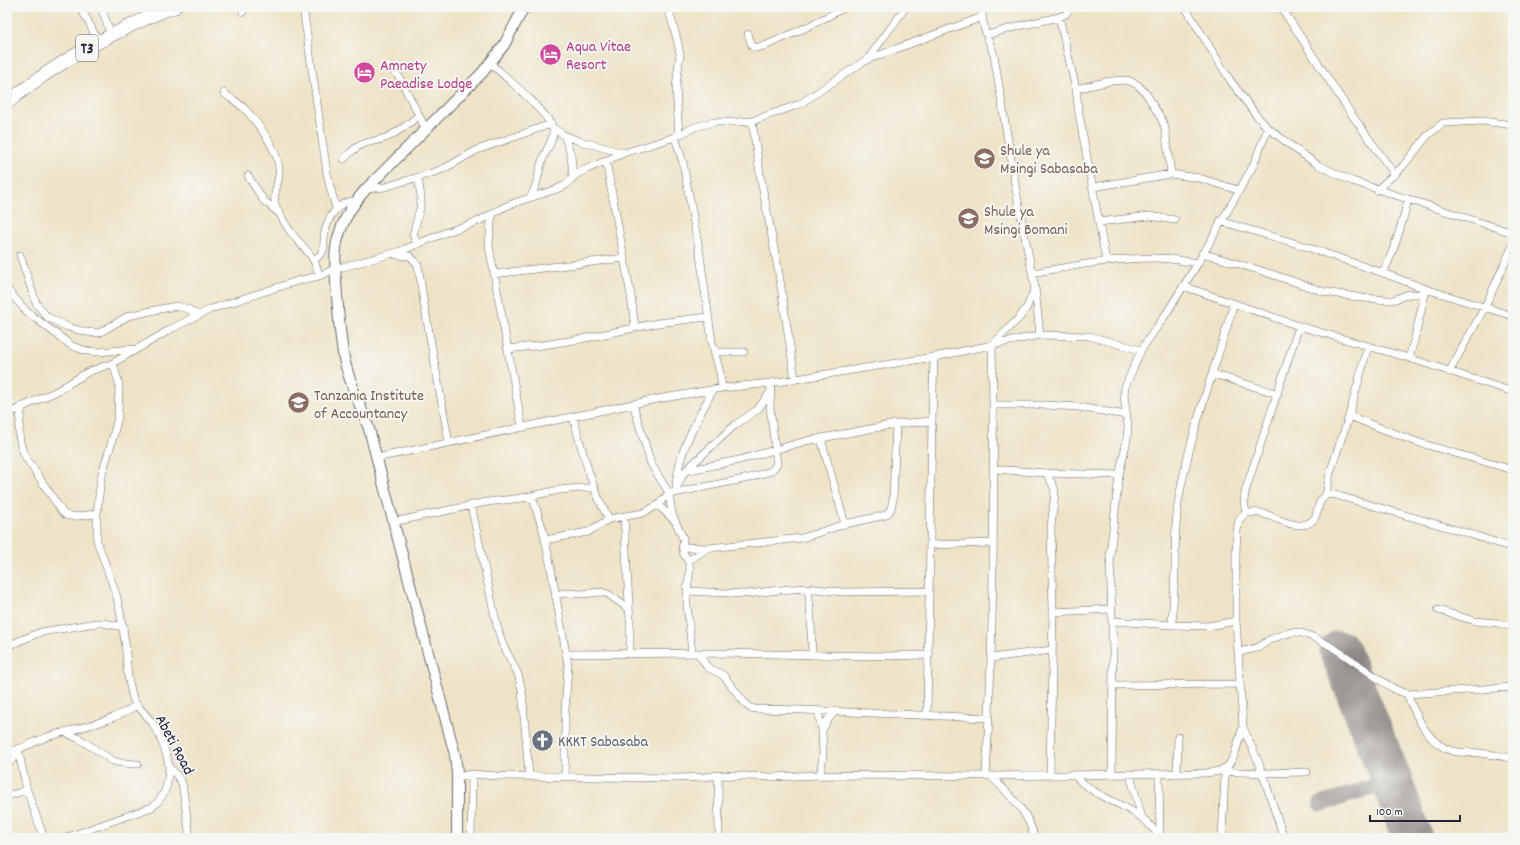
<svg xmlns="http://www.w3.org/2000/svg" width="1520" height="845" font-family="Dekko,sans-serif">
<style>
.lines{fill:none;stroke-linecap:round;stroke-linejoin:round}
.taxiway{stroke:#888280;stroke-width:16}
.runway{stroke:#888280;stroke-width:41}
.street-casing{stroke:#69666c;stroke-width:8}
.secondary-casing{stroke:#69666c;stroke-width:12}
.highway-casing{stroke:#69666c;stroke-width:14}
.street{stroke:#fff;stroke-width:7}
.secondary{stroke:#fff;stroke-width:10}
.highway{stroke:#fff;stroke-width:13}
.labels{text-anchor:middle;stroke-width:4;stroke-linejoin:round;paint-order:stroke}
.shield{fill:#f6f6f2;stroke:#626272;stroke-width:1}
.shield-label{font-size:15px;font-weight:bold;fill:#22223b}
.hotel-label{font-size:16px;fill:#b23c85;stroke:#f6f6f2;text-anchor:start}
.education-label{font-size:16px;fill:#785e54;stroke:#f6f6f2;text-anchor:start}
.worship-label{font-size:16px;fill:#5b616d;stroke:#f6f6f2;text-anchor:start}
.street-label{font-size:16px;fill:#22223b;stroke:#f6f6f2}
</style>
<rect width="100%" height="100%" fill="#f6f6f2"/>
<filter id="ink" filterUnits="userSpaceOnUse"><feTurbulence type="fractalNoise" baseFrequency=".025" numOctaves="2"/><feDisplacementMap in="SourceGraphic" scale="8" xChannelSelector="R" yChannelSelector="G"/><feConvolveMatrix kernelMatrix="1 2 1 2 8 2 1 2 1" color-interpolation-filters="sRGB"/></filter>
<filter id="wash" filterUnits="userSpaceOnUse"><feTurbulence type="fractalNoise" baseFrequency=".012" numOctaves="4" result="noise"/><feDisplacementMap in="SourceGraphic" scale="16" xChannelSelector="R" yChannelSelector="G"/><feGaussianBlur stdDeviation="0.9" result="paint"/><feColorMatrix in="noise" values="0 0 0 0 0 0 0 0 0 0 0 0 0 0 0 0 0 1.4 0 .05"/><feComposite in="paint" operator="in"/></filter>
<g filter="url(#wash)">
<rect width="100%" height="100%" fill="#eee3c6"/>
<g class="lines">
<path class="taxiway" d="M 1321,804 L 1392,781"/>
<path class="runway" d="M 1340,651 L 1392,781 L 1412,838"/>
</g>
</g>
<g filter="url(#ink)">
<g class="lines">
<defs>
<path id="street" d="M 80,7 L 88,21
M 101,7 L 111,35
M 242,7 L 243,12
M 303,7 L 327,173 L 330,187 L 336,208
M 668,7 L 677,39 L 680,54 L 676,87 L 679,135
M 981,7 L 984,28 L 994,55 L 1017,196 L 1035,288 L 1040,335
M 1185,7 L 1230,80 L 1256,115 L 1268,128 L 1298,151 L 1318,165 L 1352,181 L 1513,233
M 1281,7 L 1352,115 L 1395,175
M 1059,17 L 1076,89 L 1079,114 L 1106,261
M 90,25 L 98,41
M 748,34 L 752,46 L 755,48 L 767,45 L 807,27 L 846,7
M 987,35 L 1019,26 L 1059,17 L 1066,14 L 1070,7
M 867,60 L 906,7
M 490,63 C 503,75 551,114 553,130 C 554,141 545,151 542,161 C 538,174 538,185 531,196
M 390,66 L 399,77 L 426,129
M 1076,89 L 1110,81 L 1127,80 L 1138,85 L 1147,95 L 1162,120 L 1165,128 L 1171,174
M 224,93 C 231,99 239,103 246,110 C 259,125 281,153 279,174 C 278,187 271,197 277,209 C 282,218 287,228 293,235 C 306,251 314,254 319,276
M 752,121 L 761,180 L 779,274 L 795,379
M 553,128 L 564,135 L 571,155 L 573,177
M 564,135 L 579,141 L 624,153
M 675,137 L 683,163 L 700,255 L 712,342 L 720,373 L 722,388
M 344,159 C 349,154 354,148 361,145 C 369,141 379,141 388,137 C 399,131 409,124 418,116
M 606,161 L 631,296 L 635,328
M 248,176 L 264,201 L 278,212
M 1093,187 L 1171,174 L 1199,178 L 1238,190
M 366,189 L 385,187 L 435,172 L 447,167 L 477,150 L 551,124
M 1377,190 L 1403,166 L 1428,135 L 1443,123 L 1483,121 L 1513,125
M 493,214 L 491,221 L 489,246 L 522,427
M 1220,221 L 1301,245 L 1383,273 L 1426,289 L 1513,316
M 1099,222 L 1149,216 L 1175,220
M 418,244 L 413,235 L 420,208 L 421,197 L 418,177
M 1202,253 L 1262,271 L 1325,292 L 1363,298 L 1388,300 L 1393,300 L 1409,294 L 1425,294
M 20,255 L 36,303 L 47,317 L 68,327 L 86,332 L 99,333 L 128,316 L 160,309 L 177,306 L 188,309 L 197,315
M 397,255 L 410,256 L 418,265 L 424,304 L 449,443
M 314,260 C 318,257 321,255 323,251 C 324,247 324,242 324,238 C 326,220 336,201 356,201
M 1032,273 C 1073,266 1113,258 1155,258 C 1169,258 1183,261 1198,263
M 1383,273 C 1395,249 1402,225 1408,199
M 494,274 L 624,258
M 1183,286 L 1299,326 L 1409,358 L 1513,392
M 7,289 L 26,311 L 72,346 L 87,351 L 98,352 L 133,349
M 508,349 L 543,345 L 581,339 L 658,323 L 708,317
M 714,352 L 744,352
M 1409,358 L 1415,337 L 1426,289
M 113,363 L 119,384 L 118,417 L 112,441 L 101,477 L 97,514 L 97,541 L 116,594 L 120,611 L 125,642 L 128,677 L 133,699 L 137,705 L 151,721 L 159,734 L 167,756 L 169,767 L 175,773 L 182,783 L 190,838
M 1449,372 L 1485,307 L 1513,245
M 1213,374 L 1278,394
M 633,404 L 651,464 L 669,493 L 672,514 L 683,538 L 683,552 L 689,563 L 690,569 L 687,591 L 687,606 L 692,653
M 993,405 L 1046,405 L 1078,407 L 1126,415
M 22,406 C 19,427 16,439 26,458 L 63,513 C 70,520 87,514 97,514
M 7,414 L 57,391 L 88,372 L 113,363 L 173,328 L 211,309 L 297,281 L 319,276 L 335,269 L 398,252 L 447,232 L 479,221 L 504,207 L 517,202 L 557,189 L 566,185 L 577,174 L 587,169 L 624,153 L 675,137 L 695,127 L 714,122 L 737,122 L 752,121 L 800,104 L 866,60 L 982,17
M 1349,416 L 1417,442 L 1513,470
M 573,417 C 583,452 591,488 609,519
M 821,439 L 845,524
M 376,458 L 652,400 L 722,388 L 771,383 L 934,357 L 1040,335 L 1089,336 L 1141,350
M 994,469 L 1046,473 L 1119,475
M 685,471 L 739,460 L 806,441 L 896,424 L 932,421
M 1046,473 L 1053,485 L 1055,492 L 1051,527 L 1053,612 L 1050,774
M 676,484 C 679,450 697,420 713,390
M 674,493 L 685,471 L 735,425 L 757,410 L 770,393
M 1326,495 L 1330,473 L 1349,416 L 1368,346
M 532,496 L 543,530 L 551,568 L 568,665 L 565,711 L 565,777
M 471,505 L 497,626 L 502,643 L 518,674 L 522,690 L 529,776
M 658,505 L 675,521
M 1246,513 L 1244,502 L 1245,492 L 1299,326
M 624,516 L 630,622 L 630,653
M 393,522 L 487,502 L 522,498 L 559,490 L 581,488 L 595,488
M 545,540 L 588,532 L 609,519 L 643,513 L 658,505 L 669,493 L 674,493 L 749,478 L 771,471 L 777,464 L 770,407 L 771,383
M 930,545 L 993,543
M 682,547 L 709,548 L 802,538 L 845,524 L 886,515 L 891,509 L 893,499 L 896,424
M 688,561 L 708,548
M 808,588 L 811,619 L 812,655
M 687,591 L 747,594 L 779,590 L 808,588 L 842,592 L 929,591
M 555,595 L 565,593 L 581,594 L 601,592 L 608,594 L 629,609
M 1438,610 L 1475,621 L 1498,623 L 1513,627
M 1053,612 L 1112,609
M 1113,621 L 1172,625 L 1208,626 L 1236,621
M 1172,625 C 1173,607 1174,589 1175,571 C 1175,548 1175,527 1178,504 C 1189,435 1215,370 1234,303
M 7,646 L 41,632 L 60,629 L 96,623 L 103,623 L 124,627
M 698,653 L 707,667 L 723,675 L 744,702 L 750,708 L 755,709 L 802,710 L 989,718
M 1239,653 C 1246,649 1252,650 1259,647 C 1263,645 1266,642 1269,640 C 1274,638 1287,633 1292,632 C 1320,631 1369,675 1393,688 C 1397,691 1403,692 1407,694 L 1513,687
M 566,654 L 719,653 L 883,656 L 929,655
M 991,658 L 1052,650
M 1113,685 L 1240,684
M 1407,694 C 1416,715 1427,744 1452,751 C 1461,753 1470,752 1480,753 C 1491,754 1502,756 1513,759
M 818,711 L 822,731
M 927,716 L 932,421 L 934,357
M 1243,727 L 1260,766 L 1284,838
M 64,732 L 80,739 L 113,761 L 121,763 L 138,764
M 18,749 L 27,790 L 44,838
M 7,753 C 22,749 35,741 50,736 C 80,727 110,723 137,705
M 7,765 L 18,754
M 1219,771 L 1262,773 L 1307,772
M 1159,774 L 1160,838
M 1177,774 L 1178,737
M 718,775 L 719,838
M 820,775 L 823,756 L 822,731 L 827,721 L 834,712
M 1074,775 C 1095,797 1115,800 1138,815 C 1147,820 1154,830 1160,837
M 1112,775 L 1113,654 L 1110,556 L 1119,475 L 1127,440 L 1128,426 L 1124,395 L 1125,387 L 1141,350 L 1166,314 L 1198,263 L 1253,166 L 1268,128
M 1130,775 L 1142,818
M 986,776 C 994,633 995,489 992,345 L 1020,317 L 1027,307 L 1035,288
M 991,776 C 1008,794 1030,812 1034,838
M 457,777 L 472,774 L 497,776 L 678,778 L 705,777 L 718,775 L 773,777 L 820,775 L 991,776 L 1206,773 L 1219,771 L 1228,766 L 1234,756 L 1243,727 L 1236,621 L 1236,553 L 1237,531 L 1239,520 L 1246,513 C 1251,513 1256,512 1261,513 C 1277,517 1300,534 1314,519 C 1318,514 1317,508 1320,502 C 1322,499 1324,497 1326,495 L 1332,494 L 1464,532 L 1513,548
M 7,796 L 27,790
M 65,838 L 152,807 C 166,797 168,783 169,767
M 471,838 L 472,774
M 1222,838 L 1225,772"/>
<path id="secondary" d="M 457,838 L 457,773 L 455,755 L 369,429 C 361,407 351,386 345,363 C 340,341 339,318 337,296 C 336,281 334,263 336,248 C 339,226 352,205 366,189 L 482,73 L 504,45 L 524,7"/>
<path id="highway" d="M 7,103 C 44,72 86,47 130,26 C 144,19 160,11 175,7"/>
</defs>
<use href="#street" class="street-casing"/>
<use href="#secondary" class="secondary-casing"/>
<use href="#highway" class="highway-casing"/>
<use href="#street" class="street"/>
<use href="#secondary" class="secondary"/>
<use href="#highway" class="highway"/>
</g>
</g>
<defs>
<symbol id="hotel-disc" viewBox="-11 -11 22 22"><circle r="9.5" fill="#d1479c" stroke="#f6f6f2"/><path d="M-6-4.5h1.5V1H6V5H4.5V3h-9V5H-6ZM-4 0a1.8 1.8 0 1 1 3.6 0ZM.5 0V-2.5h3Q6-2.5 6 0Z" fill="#fff"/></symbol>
<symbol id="school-disc" viewBox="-11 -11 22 22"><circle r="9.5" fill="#8d6e63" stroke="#f6f6f2"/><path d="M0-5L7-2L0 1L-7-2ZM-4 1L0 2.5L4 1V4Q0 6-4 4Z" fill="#fff"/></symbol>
<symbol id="university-disc" viewBox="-11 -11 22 22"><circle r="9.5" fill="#8d6e63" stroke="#f6f6f2"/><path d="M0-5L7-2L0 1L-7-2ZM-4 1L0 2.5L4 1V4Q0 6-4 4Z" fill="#fff"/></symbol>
<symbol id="church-disc" viewBox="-11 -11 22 22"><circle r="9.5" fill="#6b7280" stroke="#f6f6f2"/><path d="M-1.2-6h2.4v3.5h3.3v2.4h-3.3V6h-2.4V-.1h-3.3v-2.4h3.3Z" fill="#fff"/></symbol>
</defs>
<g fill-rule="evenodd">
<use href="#hotel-disc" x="538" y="42" width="25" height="25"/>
<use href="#hotel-disc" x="352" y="60" width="25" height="25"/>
<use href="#school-disc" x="972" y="146" width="25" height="25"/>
<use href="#school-disc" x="956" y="206" width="25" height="25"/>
<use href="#university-disc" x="286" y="390" width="25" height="25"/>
<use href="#church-disc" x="530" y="728" width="25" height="25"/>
</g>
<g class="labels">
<rect class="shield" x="76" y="35" width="22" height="26" rx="3"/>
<g class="shield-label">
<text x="87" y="53">T3</text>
</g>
<g class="hotel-label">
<text x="566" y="51">Aqua Vitae<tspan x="566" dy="18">Resort</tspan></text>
<text x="380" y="70">Amnety<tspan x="380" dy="18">Paeadise Lodge</tspan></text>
</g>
<g class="education-label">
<text x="1000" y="155">Shule ya<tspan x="1000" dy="18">Msingi Sabasaba</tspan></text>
<text x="984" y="216">Shule ya<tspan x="984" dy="18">Msingi Bomani</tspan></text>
<text x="314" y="400">Tanzania Institute<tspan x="314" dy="18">of Accountancy</tspan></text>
</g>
<g class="worship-label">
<text x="558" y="746">KKKT Sabasaba</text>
</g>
<g class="street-label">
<text transform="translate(176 744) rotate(62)" y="6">Abeti Road</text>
</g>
</g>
<rect width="1520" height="845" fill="none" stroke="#f6f6f2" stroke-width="24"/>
<path d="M1370 815v6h90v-6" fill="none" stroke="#22223b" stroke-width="2"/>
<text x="1376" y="815" font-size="12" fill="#22223b" stroke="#f6f6f2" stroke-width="3" paint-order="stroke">100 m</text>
</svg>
